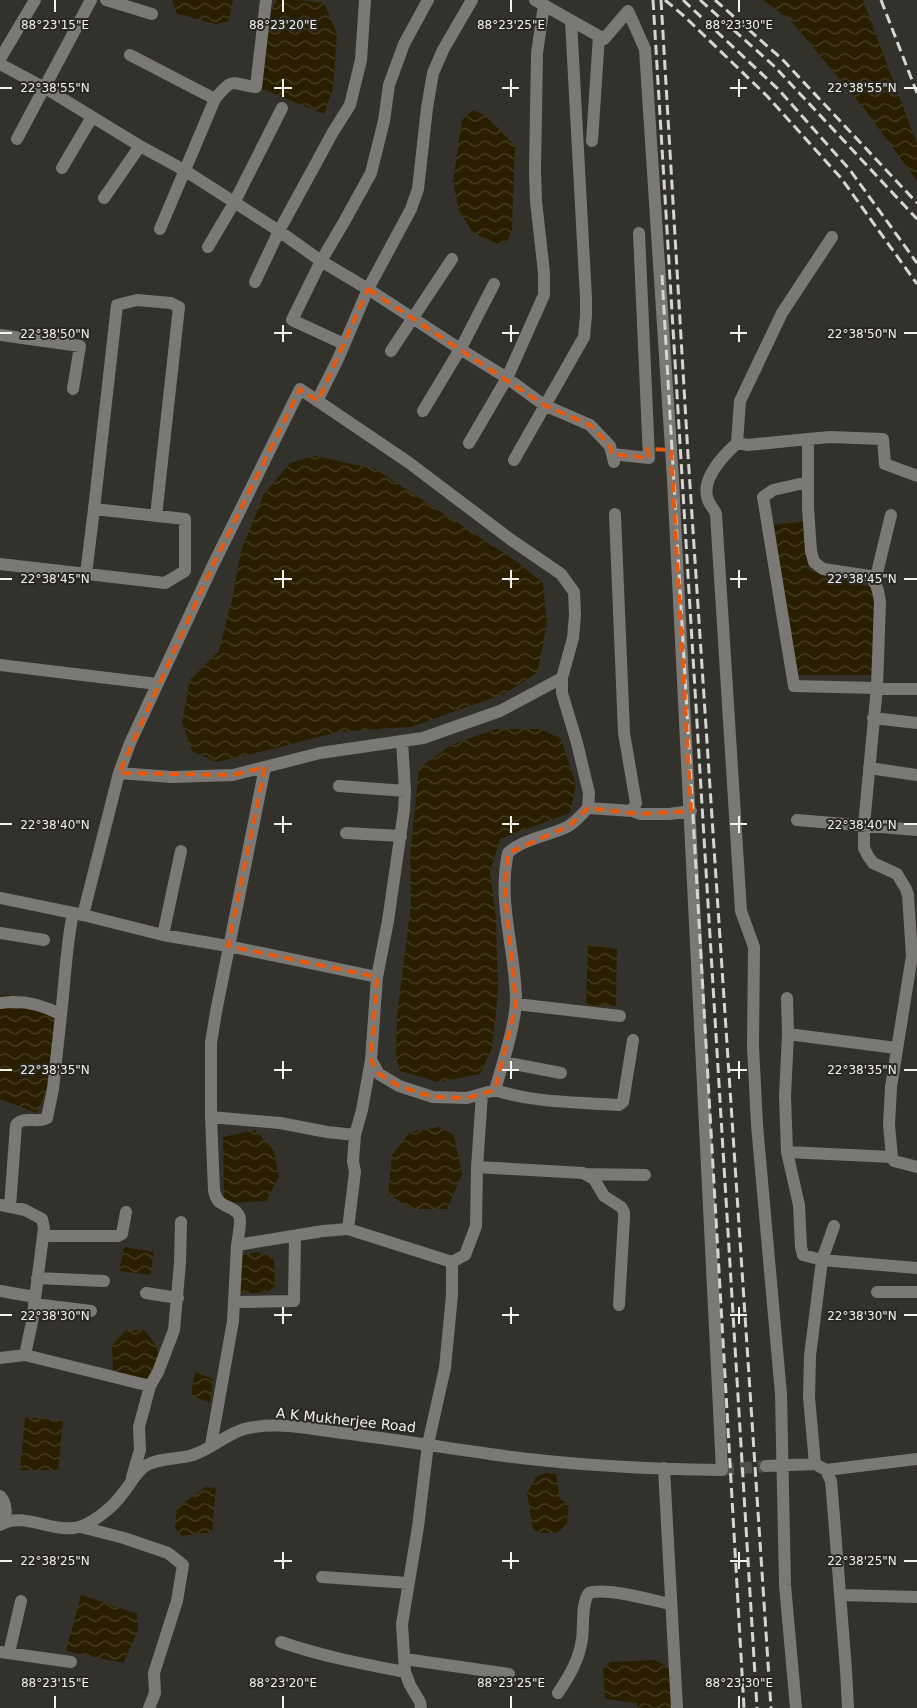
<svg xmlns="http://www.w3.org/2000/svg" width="917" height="1708" font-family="'DejaVu Sans',sans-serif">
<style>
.water{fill:url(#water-waves)}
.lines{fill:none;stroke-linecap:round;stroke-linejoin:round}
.minor-tunnel{stroke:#504e48;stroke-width:12;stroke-dasharray:12 6;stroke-linecap:butt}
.minor{stroke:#7a7976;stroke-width:12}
.rail{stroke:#d6d5d1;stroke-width:3;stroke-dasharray:10 5;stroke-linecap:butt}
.marked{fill:none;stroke:#e8590c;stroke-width:4;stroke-dasharray:10 6;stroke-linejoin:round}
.ticks{fill:none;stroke:#f2f1ed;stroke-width:2}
.labels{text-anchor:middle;stroke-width:4;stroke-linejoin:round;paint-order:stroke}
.street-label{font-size:14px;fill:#f2f1ed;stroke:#292721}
.ticks-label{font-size:12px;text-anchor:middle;fill:#f2f1ed;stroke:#292721;stroke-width:4;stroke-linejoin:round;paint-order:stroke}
</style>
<defs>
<pattern id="water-waves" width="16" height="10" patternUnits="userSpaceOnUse" patternTransform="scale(1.25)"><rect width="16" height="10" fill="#291f00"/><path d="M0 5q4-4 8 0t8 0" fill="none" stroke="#484026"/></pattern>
</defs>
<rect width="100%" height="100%" fill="#33312b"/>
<path class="water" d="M 172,0 L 233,0 L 229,21 L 216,24 L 177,14 Z
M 277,0 L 299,0 L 324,3 L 337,34 L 333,89 L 324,114 L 262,89 L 268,16 Z
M 763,0 L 863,0 L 917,144 L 917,181 L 866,111 L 791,21 Z
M 473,110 L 486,116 L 515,146 L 512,231 L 506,243 L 498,244 L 473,233 L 459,210 L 453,182 L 462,120 Z
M 315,456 L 375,469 L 516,561 L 543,583 L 547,624 L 537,673 L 504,694 L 411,727 L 337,732 L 273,749 L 216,762 L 192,751 L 182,722 L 190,680 L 219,651 L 233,595 L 241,551 L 264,494 L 290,463 Z
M 807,521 L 809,570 L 878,589 L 878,675 L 796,675 L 774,525 Z
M 496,729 L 541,729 L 561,739 L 576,785 L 570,813 L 500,839 L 490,872 L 496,918 L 498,992 L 492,1048 L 480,1074 L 438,1082 L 400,1071 L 396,1057 L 397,1016 L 411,904 L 410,856 L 419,768 L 451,745 Z
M 588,945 L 617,949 L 616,1006 L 586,1005 Z
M 11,994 L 64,1020 L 57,1061 L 37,1113 L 0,1099 L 0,996 Z
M 439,1127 L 454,1135 L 462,1174 L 447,1209 L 412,1209 L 388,1194 L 392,1155 L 410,1132 Z
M 255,1130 L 274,1151 L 279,1177 L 266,1201 L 224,1203 L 223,1137 Z
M 124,1247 L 154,1252 L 150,1275 L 119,1271 Z
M 256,1252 L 274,1257 L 275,1286 L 267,1293 L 238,1293 L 236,1257 Z
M 144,1330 C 161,1350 163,1355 150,1379 L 113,1373 L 112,1346 L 125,1331 Z
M 195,1372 L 213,1379 L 210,1403 L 191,1395 Z
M 25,1417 L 63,1421 L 58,1470 L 20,1470 Z
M 546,1473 L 556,1474 L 560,1499 L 569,1504 L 567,1524 L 557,1533 L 539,1533 L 533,1529 L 527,1494 L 536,1477 Z
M 206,1487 L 216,1488 L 212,1532 L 182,1536 L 175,1528 L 177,1508 Z
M 81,1595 L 137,1614 L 138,1631 L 123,1663 L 66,1651 Z
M 655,1660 L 671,1668 L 674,1708 L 637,1708 L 637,1703 L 605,1699 L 603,1669 L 610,1662 Z"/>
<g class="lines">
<path class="minor-tunnel" d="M 722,1470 L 766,1466"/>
<path class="minor" d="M 106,0 L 152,14
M 130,55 L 215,99
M 0,59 L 35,0
M 0,64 L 45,88 L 140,146 L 184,170 L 279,231 L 321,261 L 368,289 L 460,349 L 507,378 L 544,405 L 590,425 L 610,446 L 614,462
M 17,139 L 91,0
M 592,141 L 599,36
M 62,168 L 92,117
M 104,198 L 140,146
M 160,229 L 215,99 C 234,76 230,84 256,87 L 266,0
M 832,237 L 782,313 L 740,401 L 737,443 L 748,445 L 808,439 L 808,508 L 811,551 L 814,562 L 823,569 L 870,576 C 877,583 879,592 880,602 L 877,687 L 864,825 L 864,848 L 868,856 L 873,863 L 897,874 L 906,889 L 908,895 L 912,956 L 891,1087 L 889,1125 L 892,1157 L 894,1161 L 917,1167
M 208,247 L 234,203 L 282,108
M 255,282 L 279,231 L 333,132 L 350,105 L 361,60 L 365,0
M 0,335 L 80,346 L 73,389
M 344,344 L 292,320 L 321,261 L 344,222 L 371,173 L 384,121 L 389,85 L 404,44 L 428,0
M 391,351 L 452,259
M 317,401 L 338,359 L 368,289 L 411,209 L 418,189 L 427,108 L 433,73 L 443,50 L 472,0
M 423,411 L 462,346 L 494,284
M 808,439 L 830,437 L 883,439 L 885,464 L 917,476
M 469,443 L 507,378 L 544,295 L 544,273 L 536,201 L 535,171 L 537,53 L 544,5
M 737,443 C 723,456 700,479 708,500 C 710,505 714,509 716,514 L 741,911 L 754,947 L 753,1046 L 757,1125 L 781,1394 L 785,1585 L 796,1708
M 612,454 L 649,458 L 639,233
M 514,460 L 584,337 L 586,315 L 586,298 L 571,21
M 808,482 L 773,490 L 763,497 L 794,686 L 917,689
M 615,514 L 624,733 L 636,803 L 632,811
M 0,564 L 165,583 L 185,571 L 185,519 L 94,509 L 117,305 L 137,300 L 171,303 L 179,307 L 156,516
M 86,574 L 94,509
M 875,581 L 891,515
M 0,665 L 157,684
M 873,718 L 917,723
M 869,768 L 917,775
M 119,773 L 172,777 L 233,775 L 320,753 L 423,738 L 500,711 L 562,678
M 339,786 L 405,791
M 588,808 L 632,811 L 640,814 L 669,814 L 691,811
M 797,820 L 917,830
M 346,833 L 401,836
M 0,898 L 83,915 L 163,935 L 228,946 L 377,977
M 83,915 L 119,773 L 130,743 L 213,565 L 300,389 L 408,462 L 510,539 L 561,574 L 574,592 L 575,615 L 573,638 L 562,678 L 562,693 L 577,743 L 589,793 L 588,808 C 582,814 575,823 567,827 C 548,836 523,839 508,853 C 497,902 516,952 516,1001 C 515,1027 502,1065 495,1090 L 467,1098 L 433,1097 L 399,1086 L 379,1074 L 371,1060 L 377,977 L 388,921 L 404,810 L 405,791 L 402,741
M 0,933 L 44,940
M 163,935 L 181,851
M 787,998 L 788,1034 L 896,1048
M 0,1003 C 22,1000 42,1004 61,1015 L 53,1089 L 47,1118 C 37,1124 24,1115 16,1125 L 10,1206
M 516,1004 L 620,1016
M 61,1015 C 65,981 66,947 73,913
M 788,1034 L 785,1096 L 787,1152 L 799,1205 L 801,1247 L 803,1255 L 822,1260 L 917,1268
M 371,1060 L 362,1110 L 355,1135 L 353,1161 L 355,1172 L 348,1229 L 452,1262 L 452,1295 L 445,1368 L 428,1444 L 418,1527 L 402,1624 L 405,1672 L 410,1685 L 420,1702 L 421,1708
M 503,1062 L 561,1073
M 495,1090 C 535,1103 577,1102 619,1105 L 623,1102 L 633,1040
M 482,1094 L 477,1167 L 583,1173 L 594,1179 L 604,1196 L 621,1207 L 624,1212 L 624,1219 L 619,1305
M 211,1117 L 211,1043 L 216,1012 L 265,767
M 787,1152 L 892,1157
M 586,1174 L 645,1175
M 0,1205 L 25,1210 L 42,1219 L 44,1228 L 32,1322 L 25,1355 L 0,1358
M 43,1236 L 118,1236 L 122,1234 L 126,1212
M 237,1245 C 238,1238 240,1229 240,1221 C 240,1209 229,1209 221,1203 C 216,1200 215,1195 214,1190 L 211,1117 L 280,1123 L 327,1132 L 355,1135
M 452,1262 L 465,1255 L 476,1226 L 477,1167
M 37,1278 L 104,1281
M 0,1291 L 35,1297
M 877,1292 L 917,1292
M 146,1293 L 178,1298
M 234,1302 L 294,1301 L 295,1236
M 34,1304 L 91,1311
M 25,1355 L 150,1386
M 211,1445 L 233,1321 L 237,1245 L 323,1231 L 348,1229
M 815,1464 L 809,1397 L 810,1356 L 822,1260 L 834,1226
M 766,1466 L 815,1464 L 826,1470 L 917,1459
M 664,1468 L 677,1708
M 826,1470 L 831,1481 L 832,1492 L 846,1670 L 848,1708
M 132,1477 L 140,1450 L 139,1427 L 150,1386 L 158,1372 L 174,1330 L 180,1263 L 181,1222
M 0,1496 C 7,1503 6,1513 5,1522
M 0,1525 C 24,1510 56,1536 82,1526 C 97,1520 114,1506 123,1493 C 131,1484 135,1473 145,1466 C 159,1457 177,1460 193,1455 C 211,1449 225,1435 244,1429 C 275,1421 311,1429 342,1433 C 392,1439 441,1447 490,1454 C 567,1465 645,1469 722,1470 L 673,479 L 645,49 L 628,11 L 604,39 L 535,0
M 81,1527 L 124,1538 L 168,1553 L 183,1565 L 177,1601 L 154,1673 L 155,1693 L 149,1708
M 322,1577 L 408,1583
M 840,1595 L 917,1597
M 281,1642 C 321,1656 363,1664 405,1672
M 0,1652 L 71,1662
M 9,1653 L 21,1601
M 405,1659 L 509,1674
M 558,1693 C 570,1675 579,1660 582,1639 C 584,1626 581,1603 589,1593 C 606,1587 651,1600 670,1604"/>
<path class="rail" d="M 653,0 L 757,1708
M 661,0 L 688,455 L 771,1708
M 665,0 L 684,16 L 767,96 L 841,178 L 917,284
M 683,0 L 778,89 L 850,170 L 917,263
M 700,0 L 774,66 L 917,219
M 715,0 L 782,59 L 917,203
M 881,0 L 917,93
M 662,275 L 744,1708"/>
</g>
<path class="marked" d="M 368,289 L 544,405 L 590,425 L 610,446 L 612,454 L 649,458 L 648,449 L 671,450 L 691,811 L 640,814 L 588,808 L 569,826 L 508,853 L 505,894 L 516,1004 L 495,1090 L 467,1098 L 433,1097 L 399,1086 L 379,1074 L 371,1060 L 377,977 L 228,946 L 265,767 L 233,775 L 119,773 L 213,565 L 300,389 L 318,401 Z"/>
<path class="ticks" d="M 55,0 L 55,12M 283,0 L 283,12M 511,0 L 511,12M 739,0 L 739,12M 283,79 L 283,97M 511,79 L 511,97M 739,79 L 739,97M 0,88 L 12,88M 274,88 L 292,88M 502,88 L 519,88M 730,88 L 747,88M 904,88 L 917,88M 283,325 L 283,342M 511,325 L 511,342M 739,325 L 739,342M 0,333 L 12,333M 274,333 L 292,333M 502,333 L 519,333M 730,333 L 747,333M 904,333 L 917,333M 283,570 L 283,588M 511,570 L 511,588M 739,570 L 739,588M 0,579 L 12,579M 274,579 L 292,579M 502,579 L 519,579M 730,579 L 747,579M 904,579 L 917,579M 283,816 L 283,833M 511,816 L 511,833M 739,816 L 739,833M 0,824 L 12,824M 274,824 L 292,824M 502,824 L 519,824M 730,824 L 747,824M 904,824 L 917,824M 283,1061 L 283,1079M 511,1061 L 511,1079M 739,1061 L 739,1079M 0,1070 L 12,1070M 274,1070 L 292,1070M 502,1070 L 519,1070M 730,1070 L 747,1070M 904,1070 L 917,1070M 283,1307 L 283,1324M 511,1307 L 511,1324M 739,1307 L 739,1324M 0,1315 L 12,1315M 274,1315 L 292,1315M 502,1315 L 519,1315M 730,1315 L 747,1315M 904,1315 L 917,1315M 283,1552 L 283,1569M 511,1552 L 511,1569M 739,1552 L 739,1569M 0,1561 L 12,1561M 274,1561 L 292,1561M 502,1561 L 519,1561M 730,1561 L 747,1561M 904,1561 L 917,1561M 55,1696 L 55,1708M 283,1696 L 283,1708M 511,1696 L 511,1708M 739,1696 L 739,1708"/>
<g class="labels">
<g class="street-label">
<text transform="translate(346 1420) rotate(6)" y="5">A K Mukherjee Road</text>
</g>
</g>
<g class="ticks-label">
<text x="55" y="29">88°23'15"E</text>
<text x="283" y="29">88°23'20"E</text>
<text x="511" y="29">88°23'25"E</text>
<text x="739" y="29">88°23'30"E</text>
<text x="55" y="92">22°38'55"N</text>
<text x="862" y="92">22°38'55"N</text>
<text x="55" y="338">22°38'50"N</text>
<text x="862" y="338">22°38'50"N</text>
<text x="55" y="583">22°38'45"N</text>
<text x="862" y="583">22°38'45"N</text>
<text x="55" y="829">22°38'40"N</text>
<text x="862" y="829">22°38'40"N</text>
<text x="55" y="1074">22°38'35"N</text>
<text x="862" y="1074">22°38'35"N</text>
<text x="55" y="1320">22°38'30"N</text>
<text x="862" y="1320">22°38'30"N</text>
<text x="55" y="1565">22°38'25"N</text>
<text x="862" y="1565">22°38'25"N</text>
<text x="55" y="1687">88°23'15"E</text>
<text x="283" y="1687">88°23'20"E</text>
<text x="511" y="1687">88°23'25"E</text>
<text x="739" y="1687">88°23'30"E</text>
</g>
</svg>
